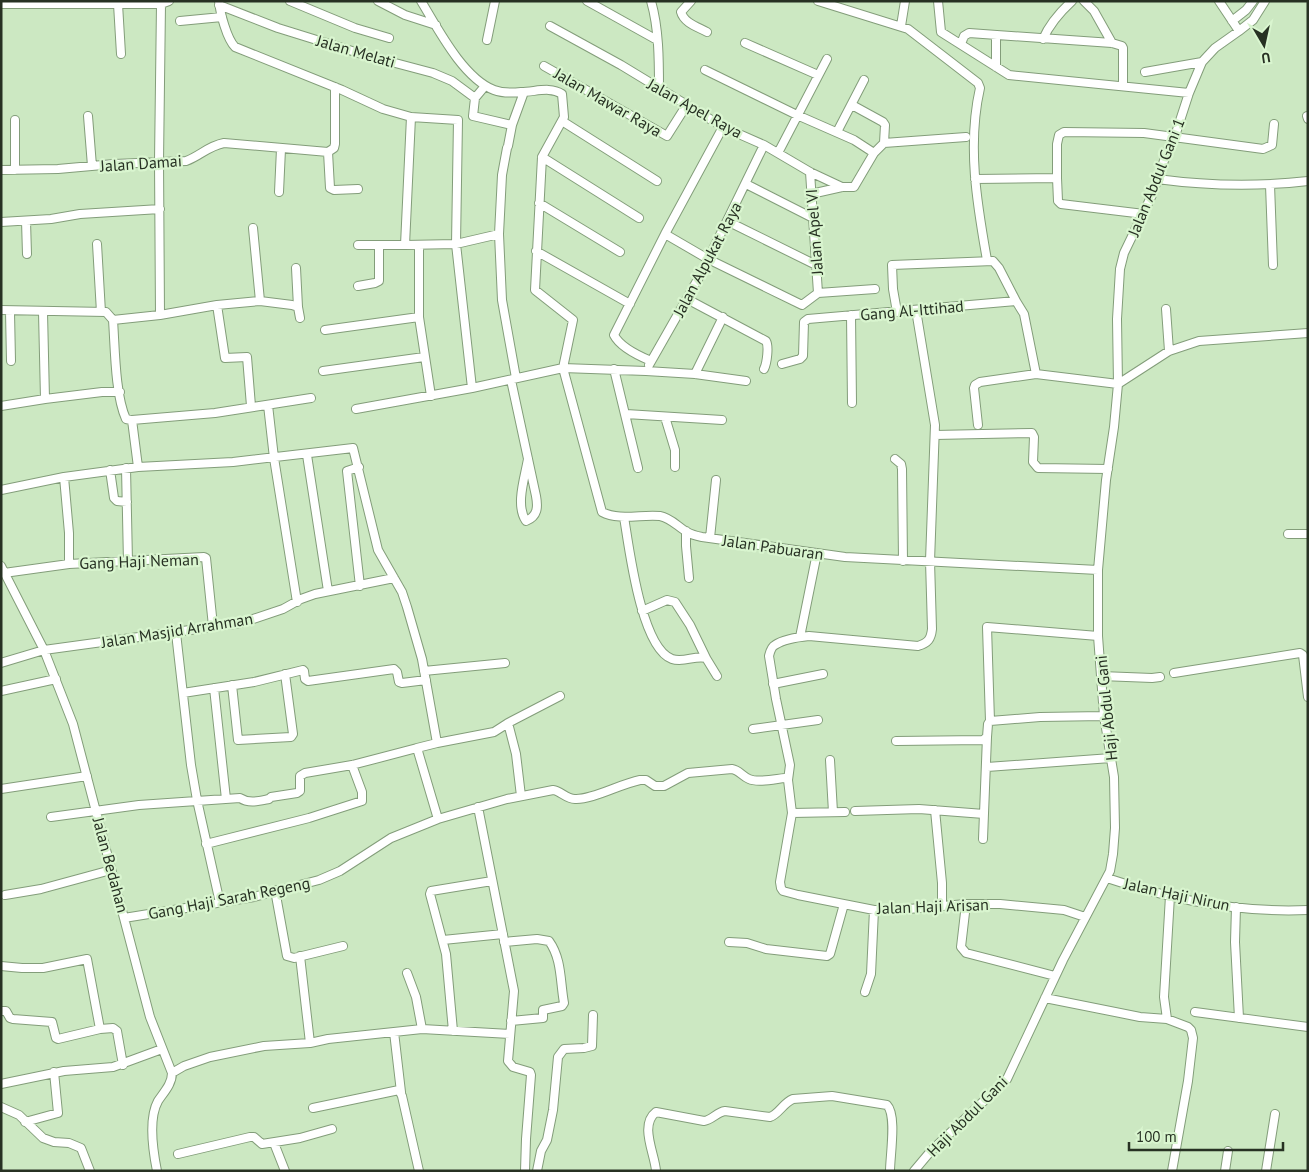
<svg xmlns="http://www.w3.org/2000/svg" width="1309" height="1172" font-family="'PT Sans',sans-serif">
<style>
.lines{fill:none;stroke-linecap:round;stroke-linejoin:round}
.minor-casing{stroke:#839d7a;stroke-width:10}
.minor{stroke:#fff;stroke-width:8}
.labels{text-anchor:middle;stroke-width:4.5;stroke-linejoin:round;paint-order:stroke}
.street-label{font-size:16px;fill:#273123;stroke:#d9f5cf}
</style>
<rect width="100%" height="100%" fill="#cce8c2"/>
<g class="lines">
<defs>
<path id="minor" d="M 219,1 C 220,13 227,39 235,47 L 342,90 L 383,109 L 411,117 L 405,245 L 358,245
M 290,1 L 355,28 L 389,38
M 378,1 L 405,15 L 436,25
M 421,1 C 438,29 463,78 494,90 C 502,93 512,93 521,92 C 535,92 550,86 562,94 L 564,117 L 542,157 L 535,290 L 573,320 L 563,368 L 602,512 C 619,521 642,514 660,516 C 671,518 678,527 687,532 C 692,535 697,536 702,537 L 845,557 L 1098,570
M 587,1 L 657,40
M 651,1 C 659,29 659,60 659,89
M 691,1 L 681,12 C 684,23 698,27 707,32
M 818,1 L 908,29 L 978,83 L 980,88 C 967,145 977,204 987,260
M 938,1 L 941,32 L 1009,75 L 1189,93
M 1084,1 L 1094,11 L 1112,43
M 1219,1 L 1239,31
M 1,4 L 161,4 L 169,1
M 118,4 L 121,54
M 219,5 L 278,28 L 365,55 L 433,73 L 452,81 L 475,98 L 485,86
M 180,21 L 222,17
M 1232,21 L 1246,10 L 1253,1
M 550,26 L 621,65 L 723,127 L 764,145 L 810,172 L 842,187
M 901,26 L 905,1
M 1043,39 C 1050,23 1060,12 1072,1
M 487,40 L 495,1
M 745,43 L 818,75
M 961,44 L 964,36 L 969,33 L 1112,43 L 1122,46 L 1123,48 L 1123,86
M 544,66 L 667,136 L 686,106
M 996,67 L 996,35
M 705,70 L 797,115 L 854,140 L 874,153
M 1145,72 L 1202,62
M 475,98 L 473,116 L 512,125
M 88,116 L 92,166
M 1307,116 L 1308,119
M 411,117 L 458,120 L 456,244 L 472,388
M 15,120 L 15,170
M 562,121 L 657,181
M 837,132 L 864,80
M 884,143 L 966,137
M 508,146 L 512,125 L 524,92
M 507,148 L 502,175 L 499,234 L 502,300 L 516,378
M 328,152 L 330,188 L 334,190 L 358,189
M 778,153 L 827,59
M 542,157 L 639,218
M 1,170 L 58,169 L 114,164 L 186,161 C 200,156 208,146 224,143 L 328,152 L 334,148 L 335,144 L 335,87
M 810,172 L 818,293
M 1057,178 L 1057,144 L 1059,135 L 1064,132 L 1144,133 L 1263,149 L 1272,145 L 1274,124
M 975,179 L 1057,178 L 1058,201 L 1061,204 L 1144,214
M 1157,179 C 1209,186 1256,187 1308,181
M 746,184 L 813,218
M 1270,185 L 1273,265
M 279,192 L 281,149
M 811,194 L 842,187 L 854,187 L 874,153 L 884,143 L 885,125 L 883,122 L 852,105
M 539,203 L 620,252
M 26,221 L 27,254
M 727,221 L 816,265
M 1,222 L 51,219 L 80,214 L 160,209
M 253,228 L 260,301
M 665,234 L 708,259 L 802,305 L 818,293
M 97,244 L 101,312
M 405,245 L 456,244 L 499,234
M 419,245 L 419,317 L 431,396
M 536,251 L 630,304
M 296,268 L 298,307
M 358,286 L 375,283 L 379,281 L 379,246
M 818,293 L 875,289
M 687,299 L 766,341 C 769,346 767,363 764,369
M 217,305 L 225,358 L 247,357 L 251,406
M 1166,309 L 1169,351
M 1,310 L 106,312 L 113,320 L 160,315 L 217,305 L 260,301 L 292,305 L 298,307 L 300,318
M 10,312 L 11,361
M 43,312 L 45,399
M 897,312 L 893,289 L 892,265 L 993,261 L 999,268 L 1016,301 L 1024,314 L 1036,374
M 160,315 L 159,161 L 161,4
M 851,315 L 852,403
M 113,320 C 115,347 115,395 126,419 L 131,420
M 325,330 L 419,317
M 651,361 C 639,356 620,347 614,335 L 665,234 L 723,127
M 782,364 L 800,359 L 803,356 L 804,322 L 808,319 L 1016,301
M 649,365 L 702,272 L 764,145
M 614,369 L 638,468
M 323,371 L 424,357
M 695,374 L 723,317
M 511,380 L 536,496 C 538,507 538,516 526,521 C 515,505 525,477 528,459
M 1118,384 L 1169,351 L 1199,341 L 1308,333
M 268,405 L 274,458 L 297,602
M 1,406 L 45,399 L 102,392 L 120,392
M 356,409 L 472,388 L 563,368 L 646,371 L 695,374 L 746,381
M 626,414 L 722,420
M 665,417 L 675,450 L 675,467
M 978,425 L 974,388 L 975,385 L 980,382 L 1036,374 L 1118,384
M 935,435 L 1032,433 L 1034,437 L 1033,462 L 1038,468 L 1108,469
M 307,455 L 328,591
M 895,459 L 901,464 L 902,469 L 903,561
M 138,467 L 132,420 L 215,413 L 311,398
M 359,467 L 347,471 L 360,586
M 126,468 L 128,562
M 110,470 L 114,498 L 117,501 L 127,502
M 64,477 L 69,533 L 69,564
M 1,490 L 64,477 L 138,467 L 233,462 L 353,448 L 378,550 L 402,592 L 407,607 L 422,659 L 437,743 L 417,748 L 438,819
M 624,517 C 629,547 641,648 672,659 C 684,663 695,655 706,658 L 717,676
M 686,531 L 686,546 L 689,578
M 1288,534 L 1308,534
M 710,538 L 716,480
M 1,566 L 44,650 L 73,724 L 150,1017 L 172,1073 C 172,1084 164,1092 158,1101 C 148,1119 153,1151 157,1171
M 4,573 L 69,564 L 204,557 L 206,558 L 213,626
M 642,611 L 667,600 L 675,602 L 690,625 L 706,658
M 176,633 L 191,765 L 197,800 L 220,903
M 800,637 L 817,553
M 1,663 L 44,650 L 241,623 L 283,609 L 301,599 L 315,594 L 394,578
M 424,671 L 505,663
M 1174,673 L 1300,653 L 1303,655 L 1308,697
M 1101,676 L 1152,678 L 1160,677
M 773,684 L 823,674
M 232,685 L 238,740 L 291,737 L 293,734 L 285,674
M 214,688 L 226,799
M 1,691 L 56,679
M 183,693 L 254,682 L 303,670 L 304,671 L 305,679 L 308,681 L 394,669 L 397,672 L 399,682 L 402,683 L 426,680
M 990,721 L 987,627 L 1098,636
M 508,723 L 516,754 L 521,796
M 753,729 L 818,720
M 896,741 L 983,740 L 987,737 L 988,724 L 990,721 L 1040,717 L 1104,716
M 437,743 L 494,732 L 508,723 L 560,696
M 830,760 L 833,812
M 987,767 L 1111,758
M 788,780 L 790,765 L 776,699 L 769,656 C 770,652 771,647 775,645 C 784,639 799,637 809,636 L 918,646 C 928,643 931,639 932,629 L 930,561 L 935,425 L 916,310
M 1,789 L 87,776
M 478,807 L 514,991 L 508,1061 L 513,1067 L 530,1072 L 531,1075 L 526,1139 L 525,1171
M 935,810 L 942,883 L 942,906
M 855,811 L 919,809 L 984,814
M 792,813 L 845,812
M 51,817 L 139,805 L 240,798 C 249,804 259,801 269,799 L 271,797 L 297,793 L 300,791 L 300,776 L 305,773 L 352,765 L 417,748
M 983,839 L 987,737
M 206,844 L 309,818 L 362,801 L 362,792 L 352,765
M 1107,878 C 1172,900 1239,913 1308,910
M 275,890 L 287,956 L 294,958 L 343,946
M 5,895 L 41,889 L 111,870
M 966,904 L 961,947 L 966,953 L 1055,976
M 1236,907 L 1235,942 L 1239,1018
M 124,918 L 254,897 L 319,880 L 340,871 L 391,838 L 438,819 L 507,799 L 553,790 C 561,791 566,799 575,799 C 592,800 620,784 640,780 L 646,780 L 655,786 L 664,786 L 688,773 L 732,769 C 739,770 742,776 749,779 C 758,783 775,779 785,778 L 788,780 L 792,813 L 780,882 L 781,888 L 783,891 L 798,895 L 874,910 L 897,910 L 966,904 L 1000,904 L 1064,910 L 1085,917
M 443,940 L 503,934
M 504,942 L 537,939 L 549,941 C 562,959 560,981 564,1003 L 562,1006 L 543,1010 L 543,1018 L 511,1021
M 729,942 L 747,943 L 766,949 L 827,956 L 830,954 L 832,947 L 844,904
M 300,956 L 310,1043
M 1,966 L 22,968 L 43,968 L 87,959 L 100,1029 L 113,1028 L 117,1031 L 123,1065
M 407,973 L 416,997 L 422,1029
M 865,992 L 871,974 L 874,910
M 1045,998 L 1140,1017 L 1167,1019 L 1188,1027 L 1191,1030 L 1193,1038 L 1188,1081 L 1172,1171
M 1,1011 L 6,1011 L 10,1018 L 13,1019 L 52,1022 L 56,1038 L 58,1039 L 100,1029
M 1195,1012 L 1308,1027
M 1167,1019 L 1164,997 L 1170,896
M 453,1031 L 446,954 L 430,894 L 431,891 L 492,881
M 394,1032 L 401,1092
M 172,1073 L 184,1066 L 210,1057 L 264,1046 L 310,1043 L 328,1039 L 422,1029 L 510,1034
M 1,1084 L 64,1071 L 113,1067 L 162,1049
M 1,1107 L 19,1115 L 43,1138 L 54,1142 L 69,1143 L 81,1148 L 90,1171
M 313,1108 L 399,1090 L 402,1096 L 419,1171
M 25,1122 L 58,1113 L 54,1072
M 274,1143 L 285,1171
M 178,1154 L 250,1137 L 254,1137 L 262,1144 L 300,1138 L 332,1129
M 537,1171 L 541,1151 L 547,1140 L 553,1110 L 558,1057 L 564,1049 L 584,1048 L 592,1046 L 593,1015
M 656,1171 C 655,1154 639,1125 656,1112 L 704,1121 C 712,1120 717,1112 725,1111 L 770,1117 C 779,1114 783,1103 793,1099 L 832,1096 L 887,1105 C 897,1115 890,1156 890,1171
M 914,1171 L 930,1152 L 1007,1079 L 1063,960 L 1110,871 L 1113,854 L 1115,828 L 1114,777 L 1104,716 L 1098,636 L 1098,570 L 1106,480 L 1114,427 L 1118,384 L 1117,319 L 1120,269 L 1124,253 L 1152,195 L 1167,152 L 1175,136 L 1189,93 L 1202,62 L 1215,48 L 1239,31 L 1253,20 L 1265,1
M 1225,1171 L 1228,1151
M 1266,1171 L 1275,1114"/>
</defs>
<use href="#minor" class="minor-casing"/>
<use href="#minor" class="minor"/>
</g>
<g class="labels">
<g class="street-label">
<text transform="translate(356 51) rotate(16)" y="6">Jalan Melati</text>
<text transform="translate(608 102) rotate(30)" y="6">Jalan Mawar Raya</text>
<text transform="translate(695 108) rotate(29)" y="6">Jalan Apel Raya</text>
<text transform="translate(141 163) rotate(-4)" y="6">Jalan Damai</text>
<text transform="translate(1156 177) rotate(-68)" y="6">Jalan Abdul Gani 1</text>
<text transform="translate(814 232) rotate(-94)" y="6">Jalan Apel VI</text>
<text transform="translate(707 259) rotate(-62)" y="6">Jalan Alpukat Raya</text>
<text transform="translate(912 310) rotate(-5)" y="6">Gang Al-Ittihad</text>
<text transform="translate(773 547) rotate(8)" y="6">Jalan Pabuaran</text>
<text transform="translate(139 561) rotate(-2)" y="6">Gang Haji Neman</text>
<text transform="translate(177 630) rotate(-9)" y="6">Jalan Masjid Arrahman</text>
<text transform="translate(1106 708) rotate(-96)" y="6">Haji Abdul Gani</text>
<text transform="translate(111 865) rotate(75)" y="6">Jalan Bedahan</text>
<text transform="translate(1177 894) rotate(12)" y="6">Jalan Haji Nirun</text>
<text transform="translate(229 898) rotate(-11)" y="6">Gang Haji Sarah Regeng</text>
<text transform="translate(933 906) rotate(-2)" y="6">Jalan Haji Arisan</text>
<text transform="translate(967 1116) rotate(-45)" y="6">Haji Abdul Gani</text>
</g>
</g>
<rect width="1309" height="1172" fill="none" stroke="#273123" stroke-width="5"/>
<g transform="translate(1264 45) rotate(171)" stroke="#d9f5cf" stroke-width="4" paint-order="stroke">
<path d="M0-4L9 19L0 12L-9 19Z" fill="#273123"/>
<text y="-8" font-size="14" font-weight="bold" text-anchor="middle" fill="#273123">U</text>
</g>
<path d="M1129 1142v8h154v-8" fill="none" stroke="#273123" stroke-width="2.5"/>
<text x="1136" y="1142" font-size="15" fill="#273123" stroke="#d9f5cf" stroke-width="4" paint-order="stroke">100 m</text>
</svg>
